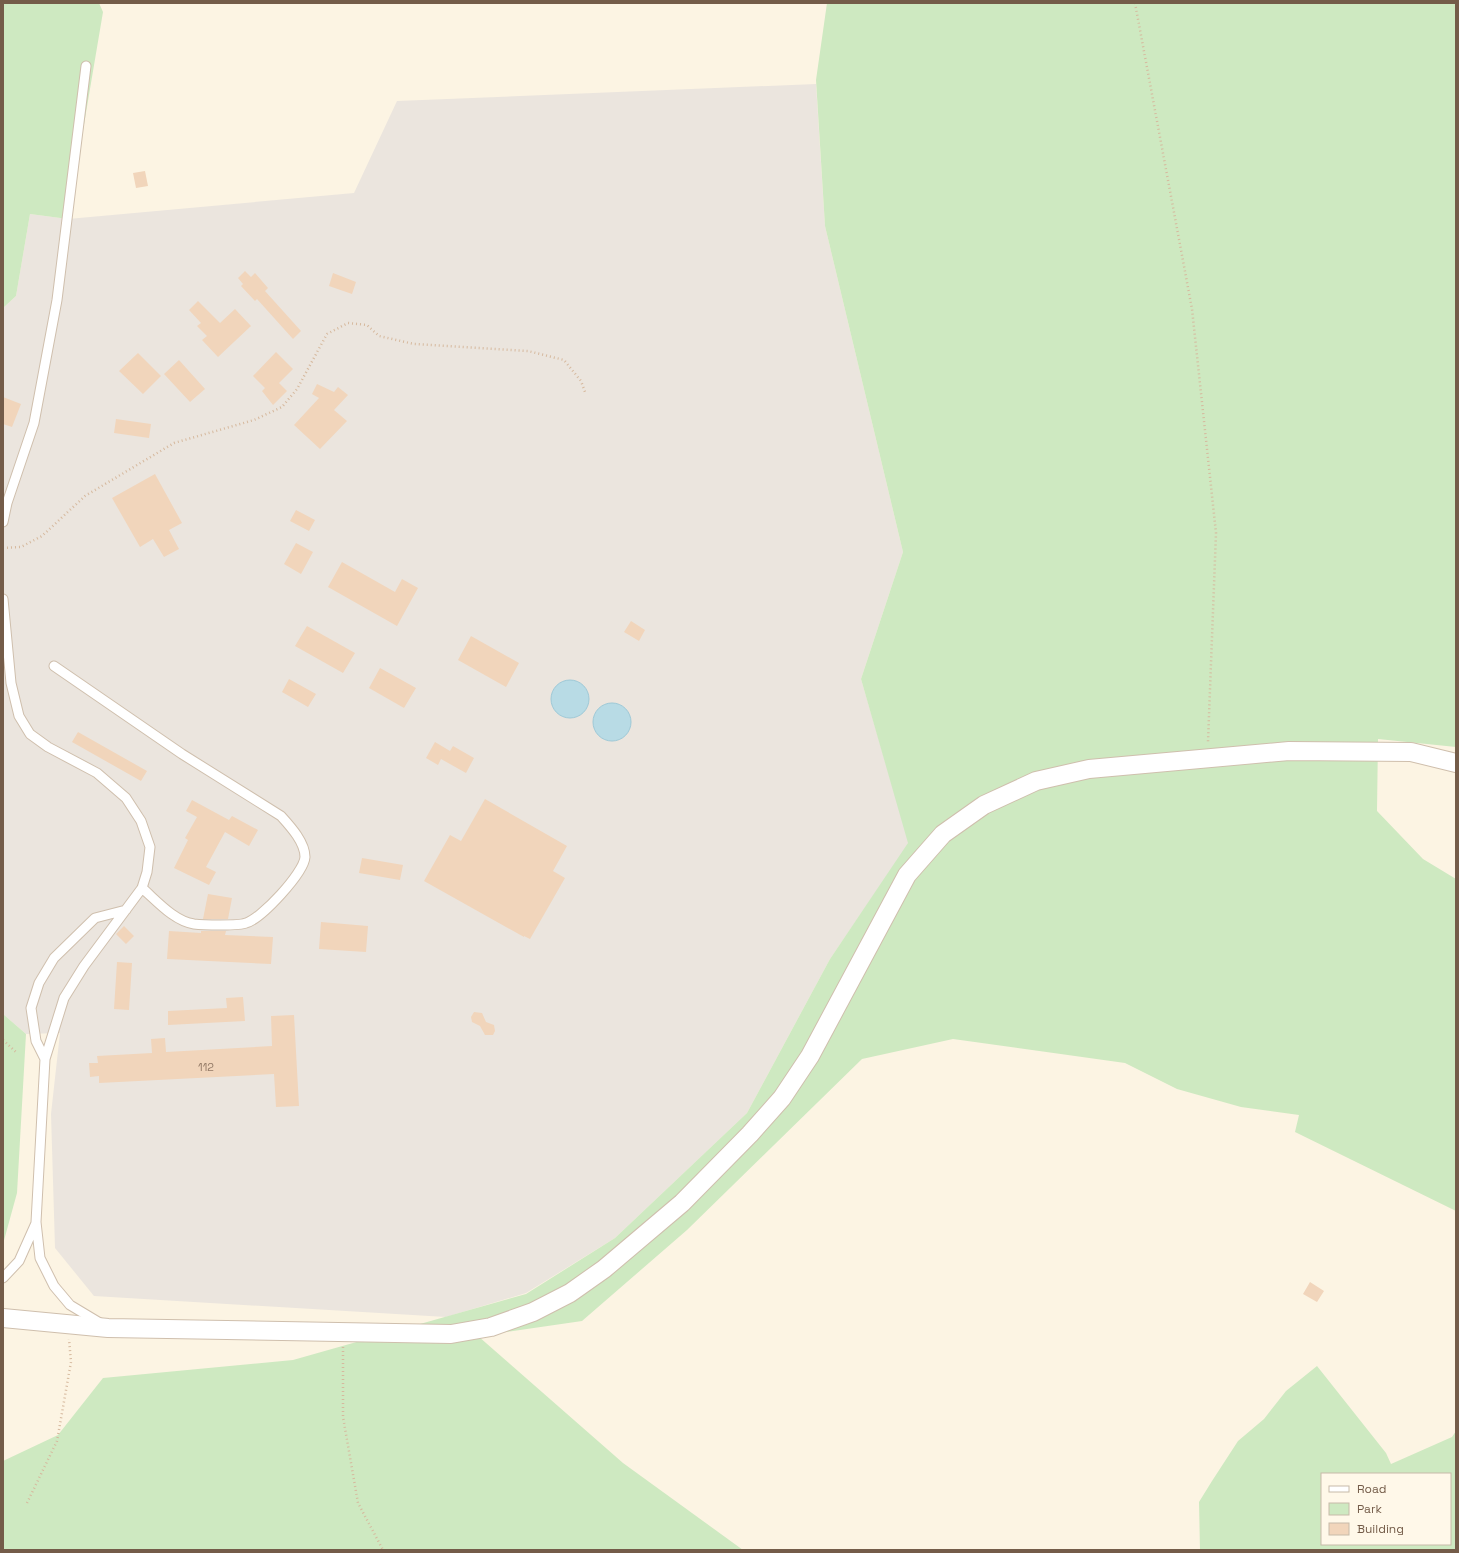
<svg xmlns="http://www.w3.org/2000/svg" width="1459" height="1553" font-family="'Space Grotesk',sans-serif">
<style>
.industrial{fill:#ebe5de}
.green{fill:#cee9c1;fill-rule:evenodd}
.water{fill:#b8dbe5;stroke:#9ec9d7}
.building{fill:#f1d5bb}
.lines{fill:none;stroke-linecap:round;stroke-linejoin:round}
.lane-casing{stroke:#cfbfad;stroke-width:11}
.street-casing{stroke:#cfbfad;stroke-width:20}
.path{stroke:#d6b99e;stroke-width:2.5;stroke-dasharray:1 3;stroke-linecap:butt}
.lane{stroke:#fff;stroke-width:9}
.street{stroke:#fff;stroke-width:18}
.labels{text-anchor:middle;stroke-width:3;stroke-linejoin:round;paint-order:stroke}
.number-label{font-size:11px;fill:#937a66}
</style>
<rect width="100%" height="100%" fill="#fcf4e3"/>
<path class="industrial" d="M 816,84 L 825,226 L 903,552 L 861,679 L 909,843 L 830,959 L 747,1113 L 615,1238 L 526,1293 L 446,1317 L 94,1296 L 55,1248 L 51,1114 L 60,1033 L 26,1034 L 3,1014 L 3,308 L 16,296 L 30,214 L 68,219 L 354,193 L 397,101 Z"/>
<path class="green" d="M 3,3 L 99,3 L 103,12 L 68,219 L 30,214 L 16,296 L 3,308 Z
M 827,3 L 1456,3 L 1456,747 L 1378,739 L 1377,811 L 1423,859 L 1456,879 L 1456,1211 L 1295,1132 L 1299,1115 L 1241,1107 L 1177,1089 L 1125,1063 L 953,1039 L 862,1059 L 687,1230 L 582,1321 L 478,1336 L 623,1463 L 743,1550 L 3,1550 L 3,1461 L 58,1435 L 103,1378 L 293,1360 L 526,1294 L 615,1238 L 747,1113 L 830,959 L 908,843 L 861,679 L 903,552 L 825,226 L 816,80 Z
M 3,1014 L 26,1034 L 17,1193 L 3,1244 Z
M 1317,1366 L 1386,1453 L 1391,1464 L 1452,1437 L 1456,1431 L 1456,1550 L 1200,1550 L 1199,1502 L 1212,1481 L 1238,1441 L 1264,1419 L 1286,1391 ZM 1322,1474 L 1450,1474 L 1450,1544 L 1322,1544 Z"/>
<path class="water" d="M551 699a19 19 0 1 1 38 0a19 19 0 1 1-38 0Z
M593 722a19 19 0 1 1 38 0a19 19 0 1 1-38 0Z"/>
<path class="building" d="M 145,171 L 148,186 L 136,188 L 133,173 Z
M 245,271 L 251,277 L 255,273 L 268,288 L 265,291 L 301,331 L 293,339 L 257,299 L 255,301 L 241,286 L 243,284 L 238,278 Z
M 333,273 L 356,282 L 352,294 L 329,286 Z
M 198,301 L 220,323 L 235,309 L 251,326 L 218,357 L 202,340 L 207,336 L 197,326 L 201,323 L 189,310 Z
M 276,352 L 293,369 L 279,383 L 287,391 L 273,405 L 262,391 L 265,388 L 253,376 Z
M 138,353 L 161,376 L 143,394 L 119,371 Z
M 179,360 L 205,389 L 190,402 L 164,374 Z
M 317,384 L 334,392 L 338,387 L 348,395 L 334,410 L 347,421 L 320,449 L 294,425 L 319,398 L 312,394 Z
M 3,397 L 21,404 L 12,427 L 3,424 Z
M 116,419 L 151,424 L 149,438 L 114,433 Z
M 155,474 L 182,523 L 169,530 L 179,549 L 164,557 L 153,539 L 140,547 L 112,498 Z
M 296,510 L 315,520 L 309,531 L 290,521 Z
M 296,543 L 313,552 L 301,574 L 284,564 Z
M 342,562 L 395,592 L 402,579 L 418,588 L 397,626 L 328,587 Z
M 631,621 L 645,630 L 639,641 L 624,632 Z
M 307,626 L 355,653 L 343,673 L 295,646 Z
M 471,636 L 519,663 L 506,687 L 458,660 Z
M 380,668 L 416,688 L 404,708 L 369,688 Z
M 289,679 L 316,694 L 308,707 L 282,692 Z
M 78,732 L 147,771 L 141,781 L 72,742 Z
M 435,742 L 450,751 L 453,746 L 474,758 L 466,773 L 441,759 L 438,765 L 426,758 Z
M 485,799 L 567,846 L 553,871 L 565,878 L 530,939 L 524,936 L 524,937 L 424,881 L 450,835 L 461,841 Z
M 192,800 L 229,820 L 232,816 L 258,830 L 249,846 L 225,832 L 206,867 L 216,872 L 209,885 L 174,868 L 188,840 L 185,838 L 197,817 L 186,811 Z
M 362,858 L 403,865 L 400,880 L 359,873 Z
M 208,894 L 232,898 L 228,919 L 203,919 Z
M 321,922 L 368,926 L 366,952 L 319,949 Z
M 124,926 L 134,936 L 126,944 L 116,934 Z
M 169,931 L 201,933 L 201,931 L 226,931 L 225,935 L 273,937 L 271,964 L 167,959 Z
M 117,962 L 132,963 L 129,1010 L 114,1009 Z
M 243,997 L 245,1021 L 168,1025 L 168,1011 L 227,1008 L 226,998 Z
M 474,1012 L 482,1013 L 486,1022 L 494,1025 L 495,1031 L 493,1035 L 485,1035 L 480,1026 L 472,1022 L 471,1017 Z
M 294,1015 L 299,1106 L 276,1107 L 274,1074 L 99,1083 L 99,1076 L 90,1077 L 89,1063 L 98,1063 L 97,1056 L 152,1053 L 151,1039 L 165,1038 L 166,1052 L 272,1046 L 271,1016 Z
M 1310,1282 L 1324,1291 L 1317,1302 L 1303,1294 Z"/>
<g class="lines">
<defs>
<path id="lane" d="M 3,522 L 7,503 L 34,423 L 57,300 L 86,66
M 3,599 L 11,683 L 19,716 L 30,734 L 48,747 L 97,773 L 126,798 L 141,821 L 150,847 L 147,872 L 142,888 L 84,966 L 64,998 L 45,1059 L 36,1222 L 40,1258 L 54,1286 L 70,1305 L 100,1323
M 54,666 L 182,754 L 281,816 C 290,826 305,842 305,857 C 304,873 261,919 246,923 C 239,926 202,925 194,924 C 174,921 157,901 142,888
M 45,1059 L 36,1041 L 31,1008 L 39,983 L 54,958 L 95,918 L 126,910
M 3,1278 L 19,1261 L 36,1223"/>
<path id="street" d="M 3,1318 L 108,1328 L 451,1334 L 491,1327 L 533,1312 L 570,1293 L 604,1269 L 682,1203 L 750,1134 L 782,1098 L 810,1056 L 907,875 L 943,834 L 984,805 L 1036,781 L 1089,769 L 1289,751 L 1411,752 L 1456,763"/>
</defs>
<use href="#lane" class="lane-casing"/>
<use href="#street" class="street-casing"/>
<path class="path" d="M 1135,3 L 1192,309 L 1216,533 L 1208,742
M 3,548 L 21,547 L 42,536 L 85,496 L 174,443 L 254,420 L 282,407 L 297,389 L 327,334 L 348,323 L 367,325 L 379,336 L 414,344 L 528,351 L 564,360 L 581,381 L 585,392
M 3,1040 L 16,1052
M 343,1347 L 343,1417 L 358,1503 L 383,1550
M 27,1503 L 57,1441 L 71,1362 L 69,1339"/>
<use href="#lane" class="lane"/>
<use href="#street" class="street"/>
</g>
<g class="labels">
<g class="number-label">
<text x="206" y="1071">112</text>
</g>
</g>
<rect width="1459" height="1553" fill="none" stroke="#745c49" stroke-width="8"/>
<rect x="1321" y="1473" width="130" height="72" fill="#fff8e9" stroke="#c7baa9"/>
<rect x="1329" y="1486" width="20" height="6" fill="#ffffff" stroke="#c7baa9"/>
<text x="1357" y="1493" font-size="12" fill="#745c49">Road</text>
<rect x="1329" y="1503" width="20" height="12" fill="#cee9c1" stroke="#c7baa9"/>
<text x="1357" y="1513" font-size="12" fill="#745c49">Park</text>
<rect x="1329" y="1523" width="20" height="12" fill="#f1d5bb" stroke="#c7baa9"/>
<text x="1357" y="1533" font-size="12" fill="#745c49">Building</text>
</svg>
